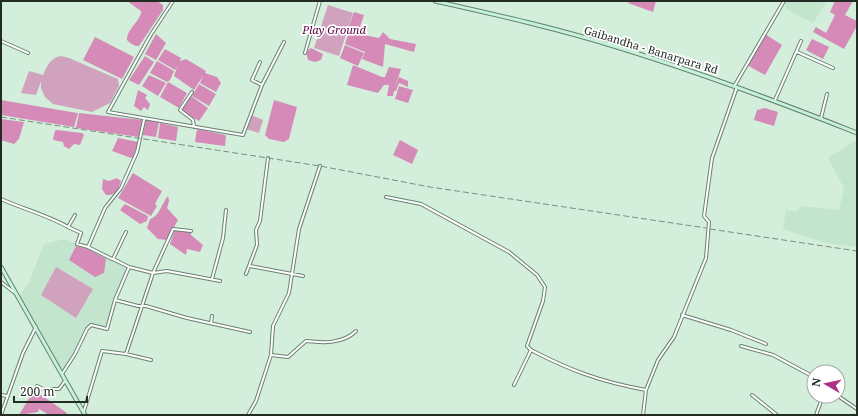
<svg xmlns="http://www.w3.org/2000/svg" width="858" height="416" font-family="'Noto Serif',serif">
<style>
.built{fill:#c3e5ce}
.green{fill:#d1a2be}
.water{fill:#d58ab8}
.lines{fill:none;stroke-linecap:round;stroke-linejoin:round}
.street-casing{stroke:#688070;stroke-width:4}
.secondary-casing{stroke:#688070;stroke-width:5}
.street{stroke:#fff;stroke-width:2}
.secondary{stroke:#c4f2da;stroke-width:3}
.rail{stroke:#7a8d80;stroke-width:1;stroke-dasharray:6 3;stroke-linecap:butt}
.labels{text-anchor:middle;stroke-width:3.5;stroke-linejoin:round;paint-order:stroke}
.park-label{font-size:11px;font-style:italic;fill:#5e0046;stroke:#fff}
.street-label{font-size:11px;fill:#222c25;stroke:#fff}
</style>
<rect width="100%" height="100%" fill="#d3eedb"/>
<path class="built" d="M 785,1 L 827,1 L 813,23 L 786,9 Z
M 855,141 L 857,142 L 857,247 L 825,243 L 783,229 L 786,210 L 796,211 L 803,206 L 839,210 L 844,188 L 828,158 Z
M 65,239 L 129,268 L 115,300 L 107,328 L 91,325 L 62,373 L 19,296 L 29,282 L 44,244 Z"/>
<path class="green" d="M 328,5 L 353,13 L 339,56 L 314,48 Z
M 61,56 L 69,58 L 118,79 L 119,86 L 110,103 L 92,112 L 53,104 L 45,97 L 41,88 L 41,81 L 36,95 L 21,93 L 29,71 L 43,75 L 42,78 C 46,68 49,58 61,56 Z
M 251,115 L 263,120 L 259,133 L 246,129 Z
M 56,267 L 93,289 L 76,318 L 41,295 Z"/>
<path class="water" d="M 127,1 L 157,1 L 163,5 L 163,10 L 139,46 C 134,46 131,44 127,40 C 127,28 142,20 141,11 Z
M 629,1 L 656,1 L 653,12 L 628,3 Z
M 835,1 L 853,1 L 845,15 L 857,21 L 857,26 L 844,49 L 813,32 L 816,27 L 826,33 L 835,15 L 830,12 Z
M 354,12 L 364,15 L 358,33 L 354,33 L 348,29 Z
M 383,32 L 390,39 L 416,44 L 414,52 L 385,44 L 383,67 L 362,59 L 365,52 L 345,44 L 348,35 L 359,34 L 379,38 Z
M 156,34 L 166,43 L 156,60 L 145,54 Z
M 765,34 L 782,45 L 765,75 L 747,65 Z
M 95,37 L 134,57 L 122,79 L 83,60 Z
M 812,39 L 829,47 L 823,59 L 806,50 Z
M 345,45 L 364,53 L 358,66 L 340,58 Z
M 311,48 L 323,54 L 321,60 L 315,62 L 308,60 L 306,52 Z
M 165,49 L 181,58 L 180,61 L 186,59 L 206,71 L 205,73 L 217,77 L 221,83 L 216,92 L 200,83 L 203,76 L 194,90 L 174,76 L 177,67 L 175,70 L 158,60 Z
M 145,56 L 154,62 L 139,85 L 129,80 Z
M 157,61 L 174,71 L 170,80 L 167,82 L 150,73 Z
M 353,65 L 382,77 L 385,77 L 389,67 L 401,69 L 394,90 L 399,77 L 408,81 L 408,87 L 399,83 L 396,91 L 394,91 L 393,96 L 387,96 L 389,85 L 384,85 L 378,93 L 347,85 Z
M 149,75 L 166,83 L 158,96 L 142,86 Z
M 168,82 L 187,93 L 179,108 L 160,97 Z
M 199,84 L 216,94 L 209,106 L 192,96 Z
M 399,86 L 413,90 L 408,103 L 395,99 Z
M 138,90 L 147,95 L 145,98 L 150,104 L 148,110 L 144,107 L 141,111 L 134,106 Z
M 191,96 L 208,108 L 199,121 L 184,112 L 182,109 Z
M 1,100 L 77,113 L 78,113 L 74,127 L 1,115 Z
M 274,100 L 297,107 L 289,139 L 284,142 L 269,139 L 265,135 Z
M 765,108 L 778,112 L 774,126 L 754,120 L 757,110 Z
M 79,113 L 142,120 L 139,137 L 76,128 Z
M 1,119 L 24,122 L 19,139 L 14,144 L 1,140 Z
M 146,119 L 159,122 L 156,137 L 143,135 Z
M 160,123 L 178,127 L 176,141 L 158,138 Z
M 197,129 L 225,135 L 226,136 L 225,146 L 195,142 Z
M 57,130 L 82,133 L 84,135 L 80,145 L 74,144 L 69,149 L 64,146 L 63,142 L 53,140 L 55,131 Z
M 118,138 L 138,142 L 133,157 L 131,158 L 112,151 Z
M 400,140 L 418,150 L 412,164 L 393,155 Z
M 133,173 L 162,191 L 155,204 L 157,206 L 151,216 L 118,198 Z
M 117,178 L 121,181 C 118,190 116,196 106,195 L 102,189 L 103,179 L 109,181 Z
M 168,196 L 169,201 L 167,208 L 178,220 L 167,240 L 158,239 L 147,228 L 150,219 C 159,217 162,203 168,196 Z
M 125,204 L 148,216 L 147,221 L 140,224 L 120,210 Z
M 175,228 L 191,231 L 191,235 L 203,245 L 200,252 L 187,249 L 186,255 L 170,244 Z
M 76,246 L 88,249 L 106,259 L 104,273 L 95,277 L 69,260 Z
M 34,390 L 67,413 L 66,415 L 49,415 L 39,409 L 38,412 L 19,415 Z"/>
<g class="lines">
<defs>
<path id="street" d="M 173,1 L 150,36 L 108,112 L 243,135 L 262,85 L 284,42
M 1,41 L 28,53
M 797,52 L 833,68
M 305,53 L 320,1
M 260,62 L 252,80 L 262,85
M 735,85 L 784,1
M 192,92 L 180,110 L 193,120 L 194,127
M 775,100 L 801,41
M 821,118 L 827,94
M 386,197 L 421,204 L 509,252 L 537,275 L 545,287 L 543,301 L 527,346 L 531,350 C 571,371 602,382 646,390
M 1,199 C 23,209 47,215 68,227 L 75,215
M 68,227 L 81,233 L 77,244 L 88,247 L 112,259
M 126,232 L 113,259 L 129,267 L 153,273 L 173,229 L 191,231
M 88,247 L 105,208 L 121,188 L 137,152 L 144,120
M 250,266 L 303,276
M 246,274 L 257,245 L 256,230 L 260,221 L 268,158
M 212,279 L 223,238 L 226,210
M 1,282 L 15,293
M 115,300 L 138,306 L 146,306 L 187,318 L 250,332
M 682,315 L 731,330 L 766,344
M 211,323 L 212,316
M 741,346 L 773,355 L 814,377
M 126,354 L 153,273 L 167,271 L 220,281
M 271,355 L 288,357 L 306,341 C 323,343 343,344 356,331
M 62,374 L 75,354 L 87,329 L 91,325 L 107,329 L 115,300 L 129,267
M 514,385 L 531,350
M 37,386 L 49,392 L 52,389 L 59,389 L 65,381
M 1,395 L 7,396
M 752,395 L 777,415
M 838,396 L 857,409
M 84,411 L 102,351 L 126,354 L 151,360
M 1,415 L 23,353 L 36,327
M 248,415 L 256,401 L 271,355 L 273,326 L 289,293 L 299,229 L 320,166
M 643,415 L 646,390 L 658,360 L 674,337 L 706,258 L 709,222 L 704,216 L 712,158 L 737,87
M 816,415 L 823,396"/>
<path id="secondary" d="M 435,1 C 497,15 560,29 620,48 C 701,73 779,102 857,133
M 1,267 L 85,415"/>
</defs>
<use href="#street" class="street-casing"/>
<use href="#secondary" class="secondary-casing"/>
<use href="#street" class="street"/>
<use href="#secondary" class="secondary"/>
<path class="rail" d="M 1,117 L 320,166 L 430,187 L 706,228
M 710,229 L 857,251"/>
</g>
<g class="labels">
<g class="park-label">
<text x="334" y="34">Play Ground</text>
</g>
<g class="street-label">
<text transform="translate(651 50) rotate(17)" y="4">Gaibandha - Banarpara Rd</text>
</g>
</g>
<rect width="858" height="416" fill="none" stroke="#222c25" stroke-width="4"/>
<g transform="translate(826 384) rotate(279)"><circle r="19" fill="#ffffff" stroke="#a7aba8"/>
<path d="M0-3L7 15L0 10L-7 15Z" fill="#ac3286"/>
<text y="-6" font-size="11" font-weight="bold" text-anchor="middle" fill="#222c25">N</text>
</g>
<path d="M14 396v6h73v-6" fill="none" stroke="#222c25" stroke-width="2"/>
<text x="20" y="396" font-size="12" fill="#222c25" stroke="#ffffff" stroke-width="3" paint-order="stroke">200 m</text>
</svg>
